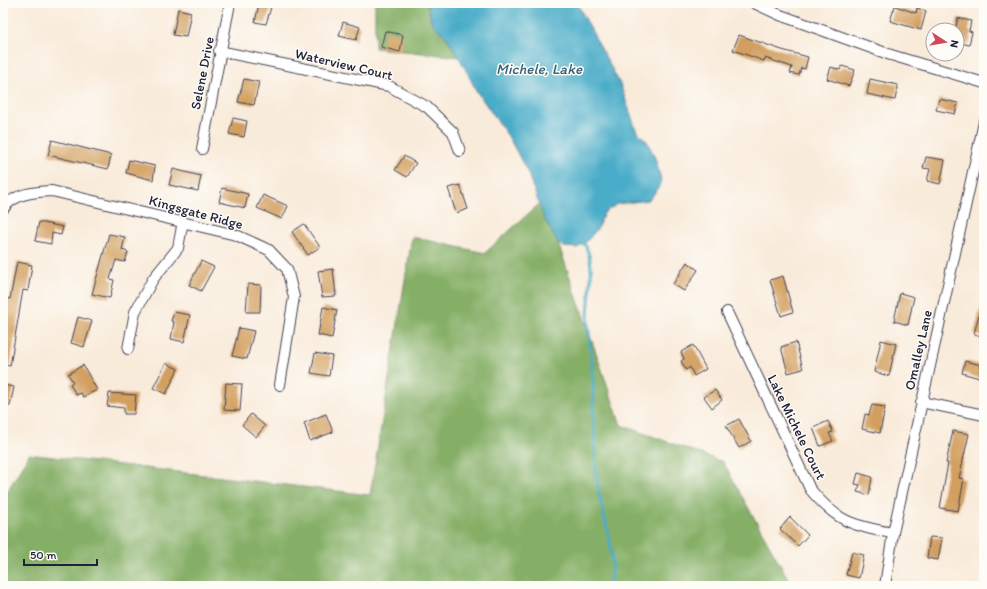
<svg xmlns="http://www.w3.org/2000/svg" width="987" height="589" font-family="Itim,sans-serif">
<style>
.forest{fill:#85af66;stroke:#546850}
.water{fill:#49acc8;stroke:#366782}
.lines{fill:none;stroke-linecap:round;stroke-linejoin:round}
.stream{stroke:#49acc8;stroke-width:3}
.building{fill:#d29f5f}
.minor-casing{stroke:#424053;stroke-width:12}
.minor{stroke:#fff;stroke-width:10}
.labels{text-anchor:middle;stroke-width:3;stroke-linejoin:round;paint-order:stroke}
.street-label{font-size:14px;fill:#22223b;stroke:#fdfcf7}
.water-label{font-size:15px;font-style:italic;fill:#34607a;stroke:#fdfcf7}
</style>
<rect width="100%" height="100%" fill="#fdfcf7"/>
<filter id="ink" filterUnits="userSpaceOnUse"><feTurbulence type="fractalNoise" baseFrequency=".025" numOctaves="2"/><feDisplacementMap in="SourceGraphic" scale="8" xChannelSelector="R" yChannelSelector="G"/><feConvolveMatrix kernelMatrix="1 2 1 2 8 2 1 2 1" color-interpolation-filters="sRGB"/></filter>
<filter id="wash" filterUnits="userSpaceOnUse"><feTurbulence type="fractalNoise" baseFrequency=".012" numOctaves="4" result="noise"/><feDisplacementMap in="SourceGraphic" scale="16" xChannelSelector="R" yChannelSelector="G"/><feGaussianBlur stdDeviation="0.9" result="paint"/><feColorMatrix in="noise" values="0 0 0 0 0 0 0 0 0 0 0 0 0 0 0 0 0 1.4 0 .05"/><feComposite in="paint" operator="in"/></filter>
<g filter="url(#wash)">
<rect width="100%" height="100%" fill="#f9ebda"/>
<path class="forest" d="M 375,3 L 427,3 L 432,23 L 447,38 L 459,57 L 375,48 Z
M 539,204 L 558,243 L 621,425 L 723,462 L 792,586 L 3,586 L 3,499 L 29,454 L 370,495 L 412,237 L 485,253 Z"/>
<path class="water" d="M 427,3 L 577,3 L 620,84 L 637,132 L 647,141 L 656,160 L 661,180 L 658,189 L 649,200 L 617,204 L 604,213 L 598,228 L 587,241 L 577,248 L 564,247 L 558,243 L 544,218 L 527,171 L 508,136 L 477,92 L 459,57 L 447,38 L 432,23 Z"/>
<g class="lines">
<path class="stream" d="M 584,243 C 598,267 587,297 588,323 C 590,343 592,362 593,381 C 594,415 594,448 597,481 C 601,515 619,553 609,586"/>
</g>
<g id="blocks">
<path class="building" d="M 259,4 L 271,7 L 266,24 L 255,22 Z
M 895,6 L 916,13 L 917,8 L 926,11 L 921,30 L 890,21 Z
M 178,9 L 191,12 L 186,37 L 173,35 Z
M 958,18 L 971,21 L 969,31 L 972,32 L 969,45 L 957,42 L 957,30 L 955,30 Z
M 343,22 L 360,27 L 356,40 L 339,36 Z
M 385,31 L 403,35 L 400,52 L 381,47 Z
M 739,35 L 782,50 L 808,57 L 805,69 L 801,68 L 799,75 L 790,73 L 792,67 L 765,58 L 764,61 L 733,50 Z
M 842,66 L 855,70 L 849,86 L 827,79 L 831,67 L 840,70 Z
M 244,79 L 259,82 L 254,105 L 238,102 Z
M 870,79 L 898,85 L 895,100 L 867,94 Z
M 939,99 L 958,103 L 955,114 L 936,110 Z
M 233,118 L 247,121 L 244,137 L 229,134 Z
M 52,140 L 111,155 L 108,169 L 48,155 Z
M 404,156 L 416,163 L 407,177 L 395,170 Z
M 926,157 L 945,160 L 940,184 L 927,181 L 930,169 L 923,168 Z
M 129,160 L 155,166 L 153,180 L 126,173 Z
M 173,169 L 201,176 L 198,191 L 169,185 Z
M 460,185 L 468,209 L 456,213 L 448,188 Z
M 222,188 L 248,194 L 245,208 L 219,202 Z
M 263,195 L 288,206 L 282,219 L 257,208 Z
M 39,222 L 63,227 L 61,235 L 52,233 L 51,244 L 35,241 Z
M 304,224 L 320,247 L 308,255 L 292,232 Z
M 109,234 L 125,237 L 122,250 L 128,252 L 125,262 L 116,260 L 110,279 L 114,280 L 110,298 L 92,294 Z
M 201,261 L 214,267 L 201,291 L 189,285 Z
M 17,262 L 32,265 L 28,291 L 23,290 L 10,366 L 3,364 L 3,322 L 6,298 L 10,299 Z
M 687,262 L 698,270 L 684,291 L 673,284 Z
M 333,269 L 336,296 L 322,297 L 318,271 Z
M 783,276 L 793,312 L 781,316 L 770,280 Z
M 248,284 L 261,285 L 260,312 L 246,312 Z
M 900,293 L 914,297 L 908,325 L 894,321 Z
M 323,307 L 337,310 L 332,338 L 318,335 Z
M 981,307 L 984,308 L 984,337 L 974,334 Z
M 174,312 L 190,315 L 184,342 L 171,339 L 174,322 L 171,321 Z
M 78,317 L 92,321 L 84,347 L 71,343 Z
M 239,328 L 254,331 L 247,359 L 232,356 Z
M 881,340 L 896,344 L 889,376 L 874,372 Z
M 796,342 L 803,369 L 788,373 L 781,347 Z
M 693,345 L 706,369 L 694,376 L 690,367 L 686,370 L 681,361 L 684,359 L 681,352 Z
M 315,353 L 332,356 L 329,376 L 311,373 Z
M 965,361 L 981,365 L 979,378 L 962,373 Z
M 166,363 L 178,369 L 166,394 L 153,388 Z
M 83,365 L 97,390 L 83,397 L 81,393 L 76,395 L 70,384 L 73,382 L 68,374 Z
M 226,383 L 242,384 L 240,411 L 224,410 Z
M 3,385 L 14,387 L 10,406 L 3,404 Z
M 715,390 L 722,400 L 712,408 L 704,397 Z
M 109,393 L 136,395 L 134,414 L 124,414 L 124,408 L 107,406 Z
M 872,405 L 885,407 L 880,433 L 862,429 L 865,414 L 869,415 Z
M 251,414 L 265,426 L 256,437 L 242,425 Z
M 326,414 L 333,432 L 310,441 L 304,423 Z
M 739,419 L 751,441 L 739,448 L 726,426 Z
M 828,421 L 833,432 L 829,433 L 833,441 L 820,446 L 813,428 Z
M 953,431 L 969,434 L 959,478 L 964,479 L 958,511 L 940,508 L 948,463 L 946,463 Z
M 858,473 L 872,477 L 869,495 L 857,492 L 860,485 L 855,484 Z
M 790,517 L 808,535 L 798,546 L 780,529 Z
M 930,537 L 942,538 L 938,560 L 927,558 Z
M 852,552 L 864,555 L 859,578 L 846,575 Z"/>
</g>
</g>
<g filter="url(#ink)">
<use href="#blocks" fill-opacity="0" stroke="#424053" stroke-width="1"/>
<g class="lines">
<defs>
<path id="minor" d="M 754,3 L 780,15 L 891,55 L 984,83
M 219,51 L 389,86 L 427,107 L 453,132 L 460,151
M 202,149 L 230,3
M 3,209 C 14,193 34,192 52,191 L 236,235 L 269,250 L 287,269 L 294,297 L 280,385
M 727,312 L 810,489 C 837,522 853,526 893,533
M 128,349 L 135,312 L 153,279 L 178,248 L 183,221
M 921,402 L 984,415
M 885,586 L 893,533 L 984,122"/>
</defs>
<use href="#minor" class="minor-casing"/>
<use href="#minor" class="minor"/>
</g>
</g>
<g class="labels">
<g class="street-label">
<text transform="translate(344 64) rotate(13)" y="5">Waterview Court</text>
<text transform="translate(202 73) rotate(-79)" y="5">Selene Drive</text>
<text transform="translate(196 212) rotate(15)" y="5">Kingsgate Ridge</text>
<text transform="translate(918 350) rotate(-77)" y="5">Omalley Lane</text>
<text transform="translate(797 427) rotate(64)" y="5">Lake Michele Court</text>
</g>
<g class="water-label">
<text x="539" y="74">Michele, Lake</text>
</g>
</g>
<rect width="987" height="589" fill="none" stroke="#fdfcf7" stroke-width="16"/>
<g transform="translate(945 42) rotate(102)"><circle r="19" fill="#fdfcf7" stroke="#a5a5ac"/>
<path d="M0-3L7 15L0 10L-7 15Z" fill="#d1495b"/>
<text y="-6" font-size="11" font-weight="bold" text-anchor="middle" fill="#22223b">N</text>
</g>
<path d="M24 559v6h73v-6" fill="none" stroke="#22223b" stroke-width="2"/>
<text x="30" y="559" font-size="12" fill="#22223b" stroke="#fdfcf7" stroke-width="3" paint-order="stroke">50 m</text>
</svg>
